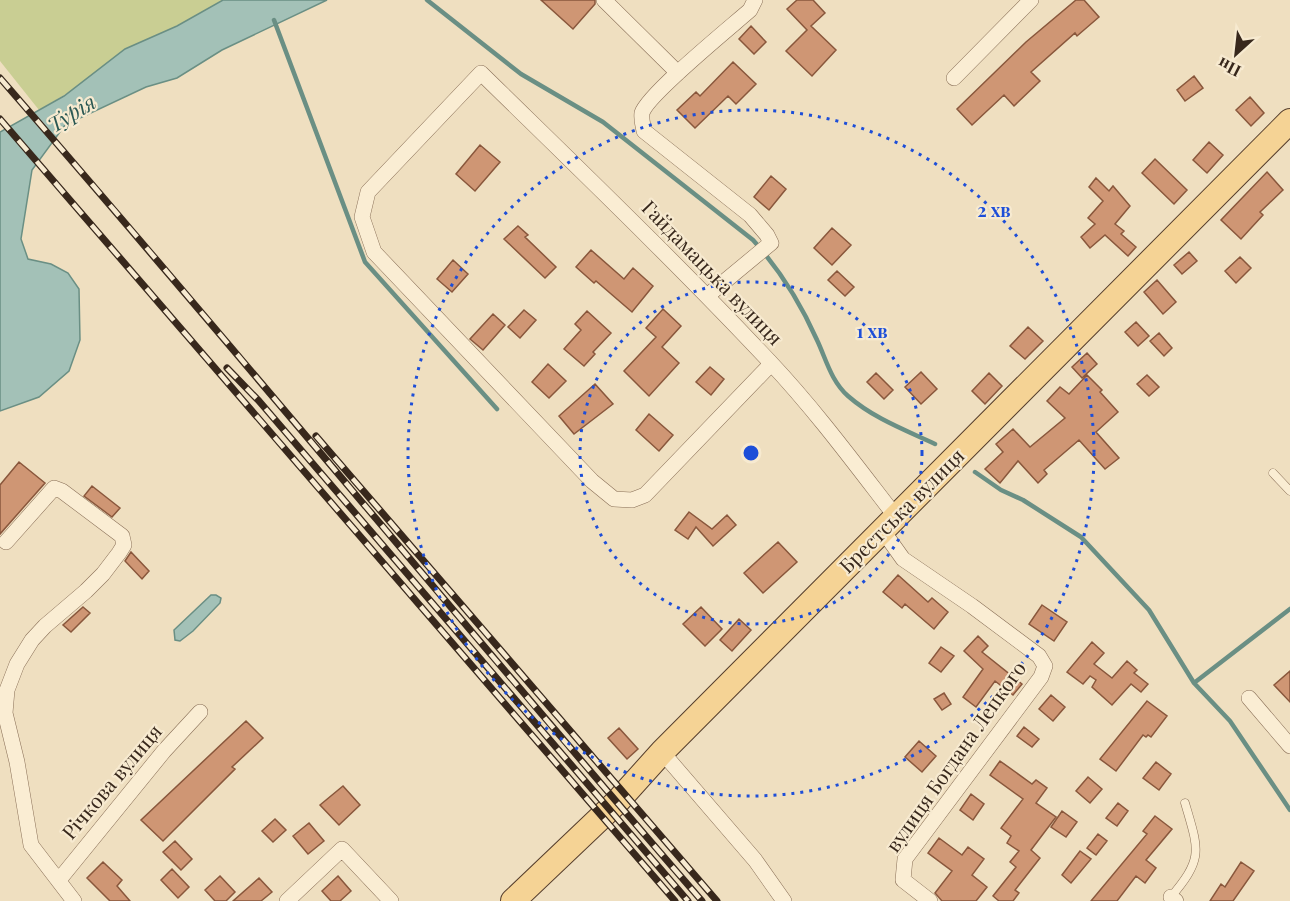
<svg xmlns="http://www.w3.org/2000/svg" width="1290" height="901" font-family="'Playfair Display',serif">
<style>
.green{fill:#c9ce93}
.water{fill:#a3c1b7;stroke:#6a8f84;stroke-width:1.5}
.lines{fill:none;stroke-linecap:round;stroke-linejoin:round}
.stream{stroke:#6a8f84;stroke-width:4.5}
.building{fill:#cf9674;stroke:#89573c;stroke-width:1.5}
.lane-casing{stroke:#896f57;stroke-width:9}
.street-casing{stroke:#896f57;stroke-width:16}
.primary-casing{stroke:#563e2c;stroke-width:26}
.lane{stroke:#faedd3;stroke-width:8}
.street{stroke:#faedd3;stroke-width:15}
.primary{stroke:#f5d395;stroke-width:24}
.rail-casing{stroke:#38281c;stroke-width:7}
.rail{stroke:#f7ead0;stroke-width:4.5;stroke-dasharray:14;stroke-linecap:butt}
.ring{fill:none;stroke:#1d4ed8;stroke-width:3;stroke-dasharray:3 6}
.labels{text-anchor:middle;stroke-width:4.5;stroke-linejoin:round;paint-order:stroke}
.street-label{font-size:20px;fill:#38281c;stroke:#f7ead0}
.water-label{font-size:21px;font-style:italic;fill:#2b5853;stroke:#f7ead0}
.centre{fill:#1d4ed8;stroke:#f7ead0;stroke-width:3}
.ring-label{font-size:18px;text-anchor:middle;font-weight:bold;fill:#1d4ed8;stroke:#f7ead0;stroke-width:4.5;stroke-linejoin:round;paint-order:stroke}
</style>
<rect width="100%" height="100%" fill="#efdfc0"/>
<path class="green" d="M 0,0 L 223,0 L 39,110 L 0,61 Z"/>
<path class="water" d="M 223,0 L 327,0 L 222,50 L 177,78 L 146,87 L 65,125 L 32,170 L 21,239 L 28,259 L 51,264 L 68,273 L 79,289 L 80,340 L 69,371 L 39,397 L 0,411 L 0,132 L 64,96 L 125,49 L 177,26 Z
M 211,595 L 216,595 L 221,598 L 220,603 L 193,631 L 180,641 L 175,640 L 174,630 Z"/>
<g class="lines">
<path class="stream" d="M 427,0 L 521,74 L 603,122 L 753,240 C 780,270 801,304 817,340 C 826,359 831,381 848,396 C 873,418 905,430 935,444
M 274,20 L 365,262 L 497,409
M 975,472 L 1001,490 L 1023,500 L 1081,537 L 1149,610 L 1194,683 L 1230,721 L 1290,810
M 1194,683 L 1290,609"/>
</g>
<path class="building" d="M 541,0 L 595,0 L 595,4 L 573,29 Z
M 797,0 L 813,0 L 825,13 L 811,26 L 836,50 L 812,76 L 786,51 L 807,30 L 787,9 Z
M 1076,0 L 1084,0 L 1099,17 L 1077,36 L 1075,33 L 1031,72 L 1040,81 L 1014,106 L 1004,95 L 972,125 L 957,109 L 1026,42 Z
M 751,26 L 766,42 L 754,54 L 739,39 Z
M 733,62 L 756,84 L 736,104 L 728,96 L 695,128 L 677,110 L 696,92 L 700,96 Z
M 1194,76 L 1203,88 L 1185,101 L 1177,90 Z
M 1250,97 L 1264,113 L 1251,126 L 1236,110 Z
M 1209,142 L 1223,155 L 1207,173 L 1193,160 Z
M 480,145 L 500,162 L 475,191 L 456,174 Z
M 1155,159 L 1187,190 L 1174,204 L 1142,173 Z
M 1267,172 L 1283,190 L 1260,212 L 1263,215 L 1241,239 L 1221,220 Z
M 771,176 L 786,189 L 769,210 L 754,197 Z
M 1096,178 L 1109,191 L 1113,186 L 1130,206 L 1115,224 L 1124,231 L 1121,234 L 1136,247 L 1128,256 L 1105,235 L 1090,248 L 1081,237 L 1095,224 L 1088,218 L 1103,201 L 1089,187 Z
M 518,226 L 528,235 L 525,237 L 556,267 L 545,278 L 504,239 Z
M 832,228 L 851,245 L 832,265 L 814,248 Z
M 591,250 L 624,279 L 633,268 L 653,286 L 632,312 L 596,281 L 594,283 L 576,267 Z
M 1189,252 L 1197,261 L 1182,274 L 1174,265 Z
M 1240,257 L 1251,268 L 1236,283 L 1225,271 Z
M 453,260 L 468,274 L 452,292 L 437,279 Z
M 837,271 L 854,287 L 845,296 L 828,280 Z
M 1157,280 L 1176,302 L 1163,314 L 1144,292 Z
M 663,309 L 681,326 L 662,347 L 679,363 L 649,396 L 624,371 L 656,337 L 646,328 Z
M 524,310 L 536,320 L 520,338 L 508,327 Z
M 587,311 L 611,333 L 593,352 L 595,354 L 584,366 L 564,349 L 581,330 L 575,324 Z
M 493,314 L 505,325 L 483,350 L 470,339 Z
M 1136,322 L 1149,336 L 1138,346 L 1125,332 Z
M 1028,327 L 1043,341 L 1025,359 L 1010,346 Z
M 1159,333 L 1172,348 L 1164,356 L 1150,341 Z
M 1087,353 L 1097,364 L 1082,378 L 1072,367 Z
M 548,364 L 566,381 L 549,398 L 532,382 Z
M 710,367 L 724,379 L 711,395 L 696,382 Z
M 921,372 L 937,389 L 921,404 L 905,387 Z
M 876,373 L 893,390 L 884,399 L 867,382 Z
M 989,373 L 1002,386 L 985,404 L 972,391 Z
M 1087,375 L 1102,390 L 1100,392 L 1118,412 L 1096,432 L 1119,458 L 1105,469 L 1079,440 L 1044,470 L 1047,474 L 1038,483 L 1018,461 L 1000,483 L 985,469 L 1003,452 L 996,444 L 1013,429 L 1030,447 L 1065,418 L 1047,401 L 1060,387 L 1069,394 Z
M 1147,375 L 1159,387 L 1149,396 L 1137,384 Z
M 595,384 L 613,404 L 574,434 L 559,416 Z
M 649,414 L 673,435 L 659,451 L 636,430 Z
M 19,462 L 45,483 L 0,534 L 0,485 Z
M 92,486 L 120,508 L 112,517 L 84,496 Z
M 689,512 L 712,529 L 727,515 L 736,525 L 713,546 L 696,527 L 688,539 L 675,530 Z
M 778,542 L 797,562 L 763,593 L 744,573 Z
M 131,552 L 149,571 L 142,579 L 125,561 Z
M 898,575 L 928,602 L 932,598 L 948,612 L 934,629 L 905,604 L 902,608 L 883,592 Z
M 1042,605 L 1067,622 L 1054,641 L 1029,624 Z
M 83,607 L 90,613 L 71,632 L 63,625 Z
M 701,607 L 722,629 L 705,646 L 683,624 Z
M 739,619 L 751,630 L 732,651 L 720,640 Z
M 978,636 L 988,646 L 982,652 L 1022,684 L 1013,695 L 995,681 L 976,707 L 963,697 L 983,669 L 964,651 Z
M 1092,642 L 1104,653 L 1094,664 L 1112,678 L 1127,661 L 1137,670 L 1134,673 L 1148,684 L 1141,692 L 1131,684 L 1112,705 L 1092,687 L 1096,680 L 1090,676 L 1083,684 L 1067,672 Z
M 941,647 L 954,656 L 941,672 L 929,663 Z
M 1290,671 L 1290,702 L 1274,685 Z
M 944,693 L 951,704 L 942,710 L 934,699 Z
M 1051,695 L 1065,707 L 1053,721 L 1039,709 Z
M 1147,701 L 1167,716 L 1151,737 L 1148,735 L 1146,737 L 1143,735 L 1116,771 L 1100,759 Z
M 246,721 L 263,738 L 232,767 L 235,769 L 163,841 L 141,820 Z
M 1024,727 L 1039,739 L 1032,747 L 1017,736 Z
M 619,728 L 638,749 L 627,759 L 608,738 Z
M 919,741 L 936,756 L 922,772 L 905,757 Z
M 1000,761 L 1032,784 L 1036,780 L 1047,788 L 1036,803 L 1056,817 L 1031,850 L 1040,858 L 1015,890 L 1019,893 L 1013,901 L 999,901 L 993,896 L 1016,867 L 1010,862 L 1019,851 L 1007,843 L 1011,836 L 1001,828 L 1023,799 L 990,775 Z
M 1156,762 L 1171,774 L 1159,790 L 1143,778 Z
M 1088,777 L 1102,789 L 1090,803 L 1076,791 Z
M 343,786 L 360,805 L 339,825 L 320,805 Z
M 971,794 L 984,804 L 973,820 L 960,810 Z
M 1118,803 L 1128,811 L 1117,826 L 1106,818 Z
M 1062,811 L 1077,822 L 1066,837 L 1051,827 Z
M 1155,816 L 1172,829 L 1146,860 L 1156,868 L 1145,883 L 1136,876 L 1117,901 L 1091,901 L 1147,834 L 1143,831 Z
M 275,819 L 286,830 L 273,842 L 262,831 Z
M 309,823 L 324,841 L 308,854 L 293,836 Z
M 1098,834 L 1107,841 L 1096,855 L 1087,848 Z
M 939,838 L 962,855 L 968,847 L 984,859 L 972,875 L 987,887 L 976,901 L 942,901 L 935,893 L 952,871 L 928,853 Z
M 175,841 L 192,859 L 181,870 L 163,852 Z
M 1080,851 L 1091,859 L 1071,883 L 1062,875 Z
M 103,862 L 122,880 L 117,886 L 130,901 L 110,901 L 87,878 Z
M 1241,862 L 1254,871 L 1233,901 L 1210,901 L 1221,884 L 1225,887 Z
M 172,869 L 189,887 L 178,898 L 161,880 Z
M 220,876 L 235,892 L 226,901 L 215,901 L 205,890 Z
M 338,876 L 351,891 L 340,901 L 331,901 L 322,891 Z
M 259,878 L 272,892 L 261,901 L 233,901 Z"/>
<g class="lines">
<defs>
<path id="lane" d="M 1273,473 L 1290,491
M 1170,898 C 1204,858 1199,851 1185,803"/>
<path id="street" d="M 604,0 L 678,73
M 954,78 L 1031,0
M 707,296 L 771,243 L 767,235 L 750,215 L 644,131 C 643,125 641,119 642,113 C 647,95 732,26 750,10 L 755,0
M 771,364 L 645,495 L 632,500 L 614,499 L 592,481 L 374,252 L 362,217 L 368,192 L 481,73 C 578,168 677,263 770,362 C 816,411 855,464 896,517
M 883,531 L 903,559 L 972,606 L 1039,656 L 1045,666 L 1041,677 L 905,859 L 903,880 L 930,901
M 6,542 L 54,488 L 62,491 L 122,536 L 124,545 L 119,553 L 103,574 L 86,591 L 45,626 L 32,640 L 17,664 L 7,690 L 5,713 L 17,762 L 31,845 L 74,901
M 1249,698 L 1290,746
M 662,752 L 755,860 L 784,901
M 59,880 L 164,751 L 200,712
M 1171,897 L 1176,901
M 287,901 L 342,849 L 391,901"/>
<path id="primary" d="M 513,901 L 617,802 L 662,752 L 1290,121"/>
</defs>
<use href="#lane" class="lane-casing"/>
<use href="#street" class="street-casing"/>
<use href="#primary" class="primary-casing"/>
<use href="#lane" class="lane"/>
<use href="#street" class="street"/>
<use href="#primary" class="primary"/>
<defs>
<path id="rail" d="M 0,78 C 237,350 466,629 702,901
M 0,119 L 675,901
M 227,368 L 259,401 L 688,901
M 316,436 L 717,901"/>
</defs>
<use href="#rail" class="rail-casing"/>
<use href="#rail" class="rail"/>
</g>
<g class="ring">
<circle cx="751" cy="453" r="171"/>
<circle cx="751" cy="453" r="343"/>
</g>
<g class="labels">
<g class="street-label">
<text transform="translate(712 273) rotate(46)" y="7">Гайдамацька вулиця</text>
<text transform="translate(902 511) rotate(-45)" y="7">Брестська вулиця</text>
<text transform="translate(956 757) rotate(-55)" y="7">вулиця Богдана Лепкого</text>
<text transform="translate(112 782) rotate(-50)" y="7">Річкова вулиця</text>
</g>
<g class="water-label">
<text transform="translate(72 114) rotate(-32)" y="7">Турія</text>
</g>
</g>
<circle cx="751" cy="453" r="9" class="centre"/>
<g class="ring-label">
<text x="994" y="217">2 хв</text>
<text x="872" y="338">1 хв</text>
</g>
<g transform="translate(1236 54) rotate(207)" stroke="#f7ead0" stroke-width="4.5" paint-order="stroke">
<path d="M0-4.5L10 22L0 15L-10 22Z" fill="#38281c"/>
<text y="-9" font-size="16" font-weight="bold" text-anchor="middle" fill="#38281c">Пн</text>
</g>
</svg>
